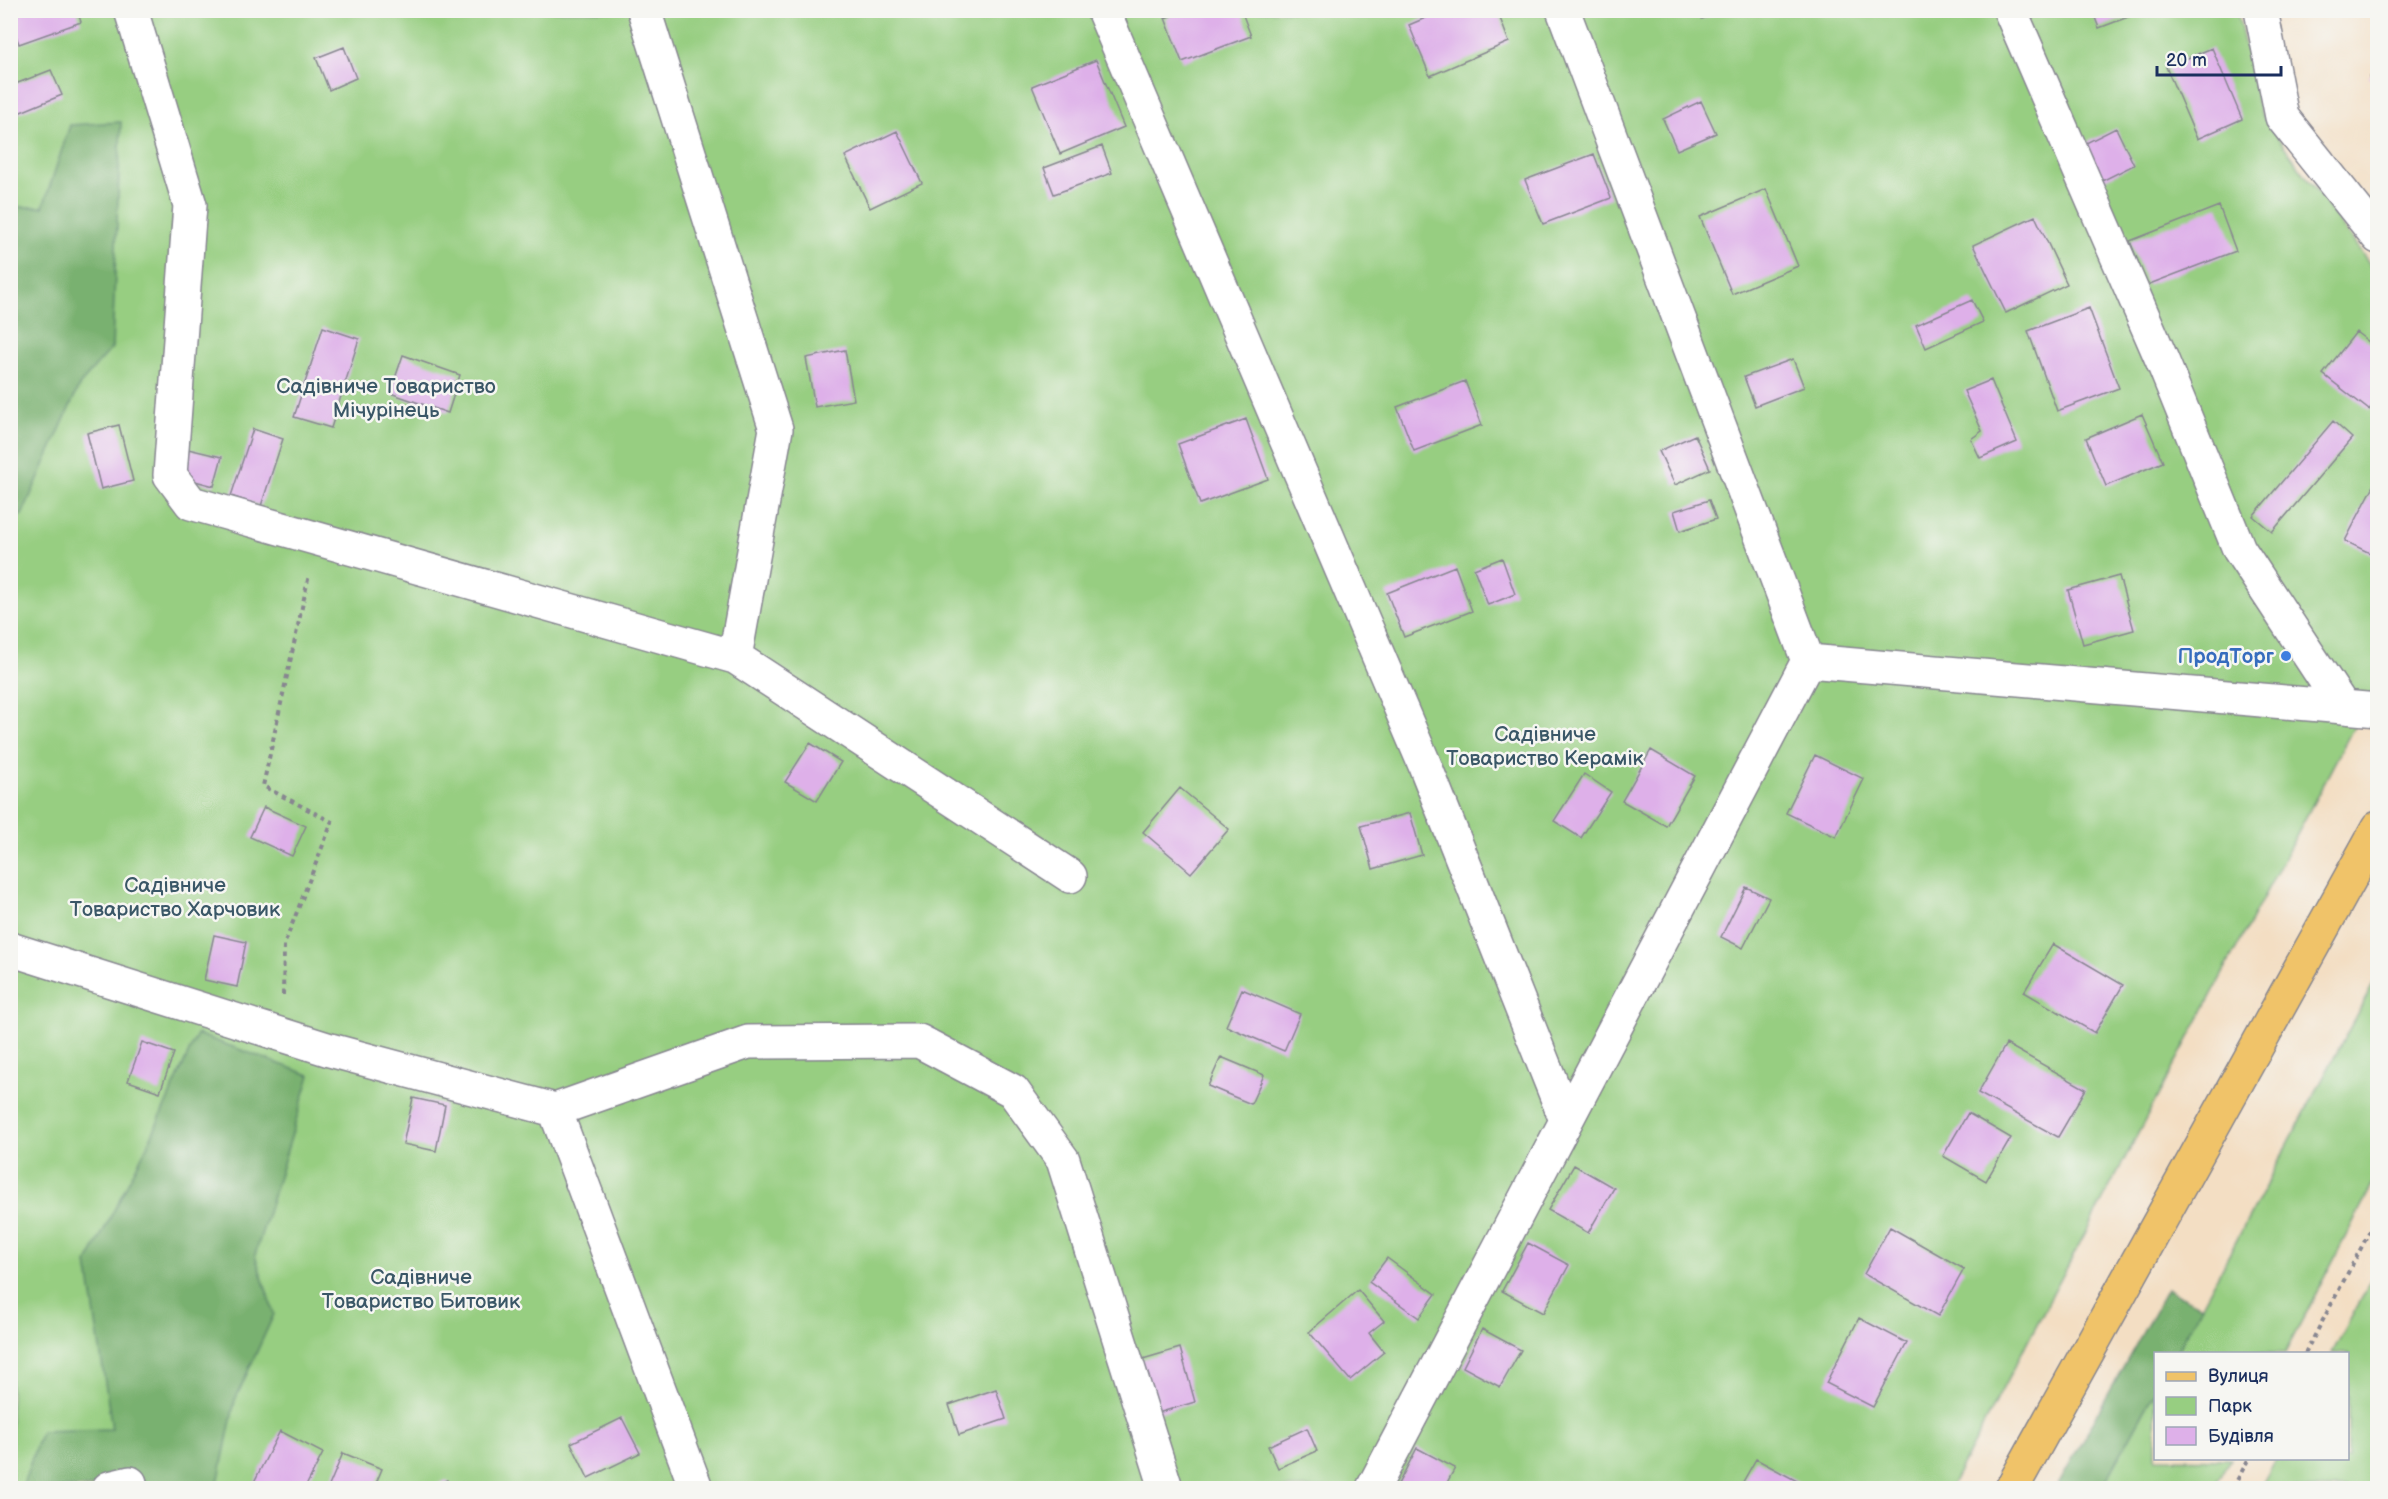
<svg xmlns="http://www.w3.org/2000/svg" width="2388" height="1499" font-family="'Balsamiq Sans',sans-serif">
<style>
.green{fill:#97ce81;stroke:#597e70;stroke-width:1.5}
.forest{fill:#79b16f;stroke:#4a7066;stroke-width:1.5}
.building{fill:#deb0e9}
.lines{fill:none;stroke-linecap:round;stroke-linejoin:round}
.minor-casing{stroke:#878690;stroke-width:36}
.major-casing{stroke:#878690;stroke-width:36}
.path{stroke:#878690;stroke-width:4;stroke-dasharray:4.5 4.5;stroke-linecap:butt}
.minor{stroke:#fff;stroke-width:33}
.major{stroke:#f0c369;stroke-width:33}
.shop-dot{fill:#3f7fe0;stroke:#f6f6f2;stroke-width:2}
.labels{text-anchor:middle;stroke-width:5;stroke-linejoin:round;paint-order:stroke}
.park-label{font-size:21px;fill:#3a5767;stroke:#f6f6f2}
.shop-label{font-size:21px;font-weight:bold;fill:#366cbe;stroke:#f6f6f2;text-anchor:end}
</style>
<rect width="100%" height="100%" fill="#f6f6f2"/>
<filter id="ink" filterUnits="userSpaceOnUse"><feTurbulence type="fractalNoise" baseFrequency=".0167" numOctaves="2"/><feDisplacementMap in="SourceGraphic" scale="12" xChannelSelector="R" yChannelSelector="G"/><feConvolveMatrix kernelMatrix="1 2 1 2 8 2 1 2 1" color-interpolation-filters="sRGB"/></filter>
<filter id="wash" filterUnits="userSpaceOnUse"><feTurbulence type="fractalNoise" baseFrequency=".008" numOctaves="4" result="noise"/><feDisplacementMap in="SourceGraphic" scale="24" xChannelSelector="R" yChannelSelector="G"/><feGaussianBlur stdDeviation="1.35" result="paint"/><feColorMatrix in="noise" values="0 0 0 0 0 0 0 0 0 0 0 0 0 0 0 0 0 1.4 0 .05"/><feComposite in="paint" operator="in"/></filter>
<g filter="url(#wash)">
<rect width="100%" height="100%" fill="#f3dec3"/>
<path class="green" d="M 10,11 L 2237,11 L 2260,113 L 2377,274 L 2377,683 L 1950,1488 L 11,1488 Z
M 2377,977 L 2377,1176 L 2285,1353 L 2176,1354 Z
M 2377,1270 L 2377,1488 L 2260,1488 L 2276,1459 L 2348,1458 L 2348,1354 L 2332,1353 Z
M 2155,1391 L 2156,1458 L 2230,1459 L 2214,1488 L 2102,1488 Z"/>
<path class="forest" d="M 121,122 L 112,348 L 80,384 L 22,515 L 11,520 L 11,207 L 43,207 L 70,125 Z
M 197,1034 L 310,1075 L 255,1255 L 274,1314 L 235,1400 L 217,1488 L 22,1488 L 41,1431 L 112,1429 L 87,1263 L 150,1140 Z
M 2167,1289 L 2202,1306 L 2176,1353 L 2156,1354 L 2155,1391 L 2102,1488 L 2056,1488 Z"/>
<g id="blocks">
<path class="building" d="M 15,10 L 77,10 L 81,22 L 19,44 L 10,19 L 10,12 Z
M 1184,10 L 1241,10 L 1251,36 L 1182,62 L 1165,18 Z
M 1444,10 L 1497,10 L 1509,42 L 1430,76 L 1409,25 Z
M 1699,10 L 1724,10 L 1724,11 L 1702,19 Z
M 2092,10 L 2144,10 L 2144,11 L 2099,28 Z
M 344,47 L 356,78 L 329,90 L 316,58 Z
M 2212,48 L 2242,119 L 2197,139 L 2166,67 Z
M 1096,60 L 1124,127 L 1060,154 L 1032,86 Z
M 2378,67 L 2378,85 L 2369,77 Z
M 51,70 L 62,95 L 16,114 L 10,101 L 10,86 Z
M 1701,101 L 1716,133 L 1677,150 L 1663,119 Z
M 2116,128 L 2134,165 L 2100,182 L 2082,145 Z
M 897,131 L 922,183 L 870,208 L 845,156 Z
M 1102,146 L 1112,173 L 1054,194 L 1044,168 Z
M 1594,154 L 1611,198 L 1543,224 L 1525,180 Z
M 1766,189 L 1798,266 L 1732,294 L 1700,217 Z
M 2219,206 L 2236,251 L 2147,285 L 2130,241 Z
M 2035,216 L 2067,284 L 2006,313 L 1973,245 Z
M 1972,300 L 1983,322 L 1926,348 L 1916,325 Z
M 2089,308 L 2119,388 L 2057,411 L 2028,331 Z
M 323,327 L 359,339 L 331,428 L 294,417 Z
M 2356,332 L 2378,349 L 2378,399 L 2369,410 L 2323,374 Z
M 845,350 L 854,400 L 815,407 L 806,358 Z
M 403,355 L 460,375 L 448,413 L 390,393 Z
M 1793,359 L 1804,387 L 1755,406 L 1744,377 Z
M 1991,380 L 2017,442 L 1980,458 L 1971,439 L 1982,431 L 1964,391 Z
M 1465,381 L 1482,425 L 1414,451 L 1397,407 Z
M 2142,414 L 2163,462 L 2106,486 L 2086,438 Z
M 1246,419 L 1268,479 L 1200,504 L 1178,444 Z
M 2333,421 L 2352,438 L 2272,532 L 2253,516 Z
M 119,425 L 133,481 L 101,489 L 87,433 Z
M 253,429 L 283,439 L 261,506 L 231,496 Z
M 1695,435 L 1710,469 L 1675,485 L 1659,451 Z
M 184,448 L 222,457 L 214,486 L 176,476 Z
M 2378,478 L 2378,557 L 2345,541 Z
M 1709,500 L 1716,519 L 1680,531 L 1674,511 Z
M 1502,558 L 1515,594 L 1488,605 L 1474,569 Z
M 1455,566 L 1472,611 L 1404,637 L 1387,593 Z
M 2119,576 L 2134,630 L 2083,644 L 2068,590 Z
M 810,743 L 841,762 L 817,801 L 785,782 Z
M 1651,750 L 1695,776 L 1666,826 L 1622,801 Z
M 1815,755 L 1864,779 L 1836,837 L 1786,813 Z
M 1584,774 L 1611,792 L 1581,838 L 1554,821 Z
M 1180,788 L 1229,829 L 1191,873 L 1143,832 Z
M 264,807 L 306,826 L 292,856 L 250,837 Z
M 1410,813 L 1422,855 L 1373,869 L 1361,826 Z
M 1746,887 L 1769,898 L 1743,948 L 1721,937 Z
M 214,935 L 246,942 L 237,987 L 204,980 Z
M 2053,944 L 2123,985 L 2095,1033 L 2024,992 Z
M 1242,989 L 1300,1014 L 1284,1051 L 1226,1026 Z
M 142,1042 L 174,1053 L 160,1092 L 128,1081 Z
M 2006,1044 L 2086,1089 L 2058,1137 L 1978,1093 Z
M 1221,1057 L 1264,1075 L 1251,1104 L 1208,1086 Z
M 413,1098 L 445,1105 L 436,1151 L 403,1144 Z
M 1968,1113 L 2011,1138 L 1986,1181 L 1943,1156 Z
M 1574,1165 L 1614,1188 L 1588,1233 L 1548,1210 Z
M 1890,1227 L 1964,1269 L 1938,1316 L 1864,1274 Z
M 1528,1243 L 1569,1265 L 1543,1313 L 1502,1291 Z
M 1387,1258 L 1436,1294 L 1419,1318 L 1369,1282 Z
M 1358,1290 L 1384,1321 L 1369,1333 L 1384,1352 L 1350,1380 L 1309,1332 Z
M 1859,1318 L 1907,1343 L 1873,1407 L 1826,1383 Z
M 1482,1329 L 1521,1350 L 1500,1387 L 1463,1367 Z
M 1180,1348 L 1195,1402 L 1151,1415 L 1136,1361 Z
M 996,1389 L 1006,1419 L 959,1435 L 949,1405 Z
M 622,1418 L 640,1453 L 588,1478 L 571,1443 Z
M 1307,1428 L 1317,1451 L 1278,1468 L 1268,1446 Z
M 280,1431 L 323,1453 L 305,1488 L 266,1488 L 254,1482 Z
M 1417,1448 L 1455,1468 L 1444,1488 L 1396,1488 Z
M 343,1453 L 382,1469 L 374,1488 L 335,1488 L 329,1486 Z
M 1756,1459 L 1810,1488 L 1740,1487 Z
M 447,1480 L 451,1488 L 430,1488 Z"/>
</g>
</g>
<g filter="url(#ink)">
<use href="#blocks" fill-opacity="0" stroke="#878690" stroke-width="1.5"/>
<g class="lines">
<defs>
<path id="minor" d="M 131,10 L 190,205 L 170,475 L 191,503 L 735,657 L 1070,876
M 644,10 L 776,429 L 735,657
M 1103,10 L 1424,763 L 1566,1120
M 1563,10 L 1808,661
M 2010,10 L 2162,360 L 2239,549 L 2343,707
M 2261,10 L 2282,117 L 2378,237
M 10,949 L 330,1050 L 555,1110 L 748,1042 L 919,1041 L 1013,1091 L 1063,1160 L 1166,1488
M 555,1110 L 696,1488
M 109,1488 L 130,1483
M 1373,1488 L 1808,661 L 2378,710"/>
<path id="major" d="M 2012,1488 L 2378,828"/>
</defs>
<use href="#minor" class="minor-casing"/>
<use href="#major" class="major-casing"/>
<path class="path" d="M 283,995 L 284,945 L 332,822 L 263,786 L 309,575
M 2305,1354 L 2378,1216
M 2233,1488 L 2249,1458"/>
<use href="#minor" class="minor"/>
<use href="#major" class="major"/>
</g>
</g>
<circle class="shop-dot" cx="2286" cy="656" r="6"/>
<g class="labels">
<g class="park-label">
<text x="386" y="393">Садівниче Товариство<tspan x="386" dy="24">Мічурінець</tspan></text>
<text x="1545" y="741">Садівниче<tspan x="1545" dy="24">Товариство Керамік</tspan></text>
<text x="175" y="892">Садівниче<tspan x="175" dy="24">Товариство Харчовик</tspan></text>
<text x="421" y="1284">Садівниче<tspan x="421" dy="24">Товариство Битовик</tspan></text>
</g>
<g class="shop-label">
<text x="2274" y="663">ПродТорг</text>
</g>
</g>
<rect width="2388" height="1499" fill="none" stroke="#f6f6f2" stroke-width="36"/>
<rect x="2154" y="1352" width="195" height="108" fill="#f6f6f2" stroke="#9ea6b7" stroke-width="1.5"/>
<rect x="2166" y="1372" width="30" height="9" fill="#f0c369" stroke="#9ea6b7" stroke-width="1.5"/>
<text x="2208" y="1382" font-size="18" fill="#1b2f5e">Вулиця</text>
<rect x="2166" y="1397" width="30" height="18" fill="#97ce81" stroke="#9ea6b7" stroke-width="1.5"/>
<text x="2208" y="1412" font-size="18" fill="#1b2f5e">Парк</text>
<rect x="2166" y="1427" width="30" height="18" fill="#deb0e9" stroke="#9ea6b7" stroke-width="1.5"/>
<text x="2208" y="1442" font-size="18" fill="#1b2f5e">Будівля</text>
<path d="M2157 66v9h124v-9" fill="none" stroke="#1b2f5e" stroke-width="3"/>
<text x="2166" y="66" font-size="18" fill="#1b2f5e" stroke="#f6f6f2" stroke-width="4.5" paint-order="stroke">20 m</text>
</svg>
